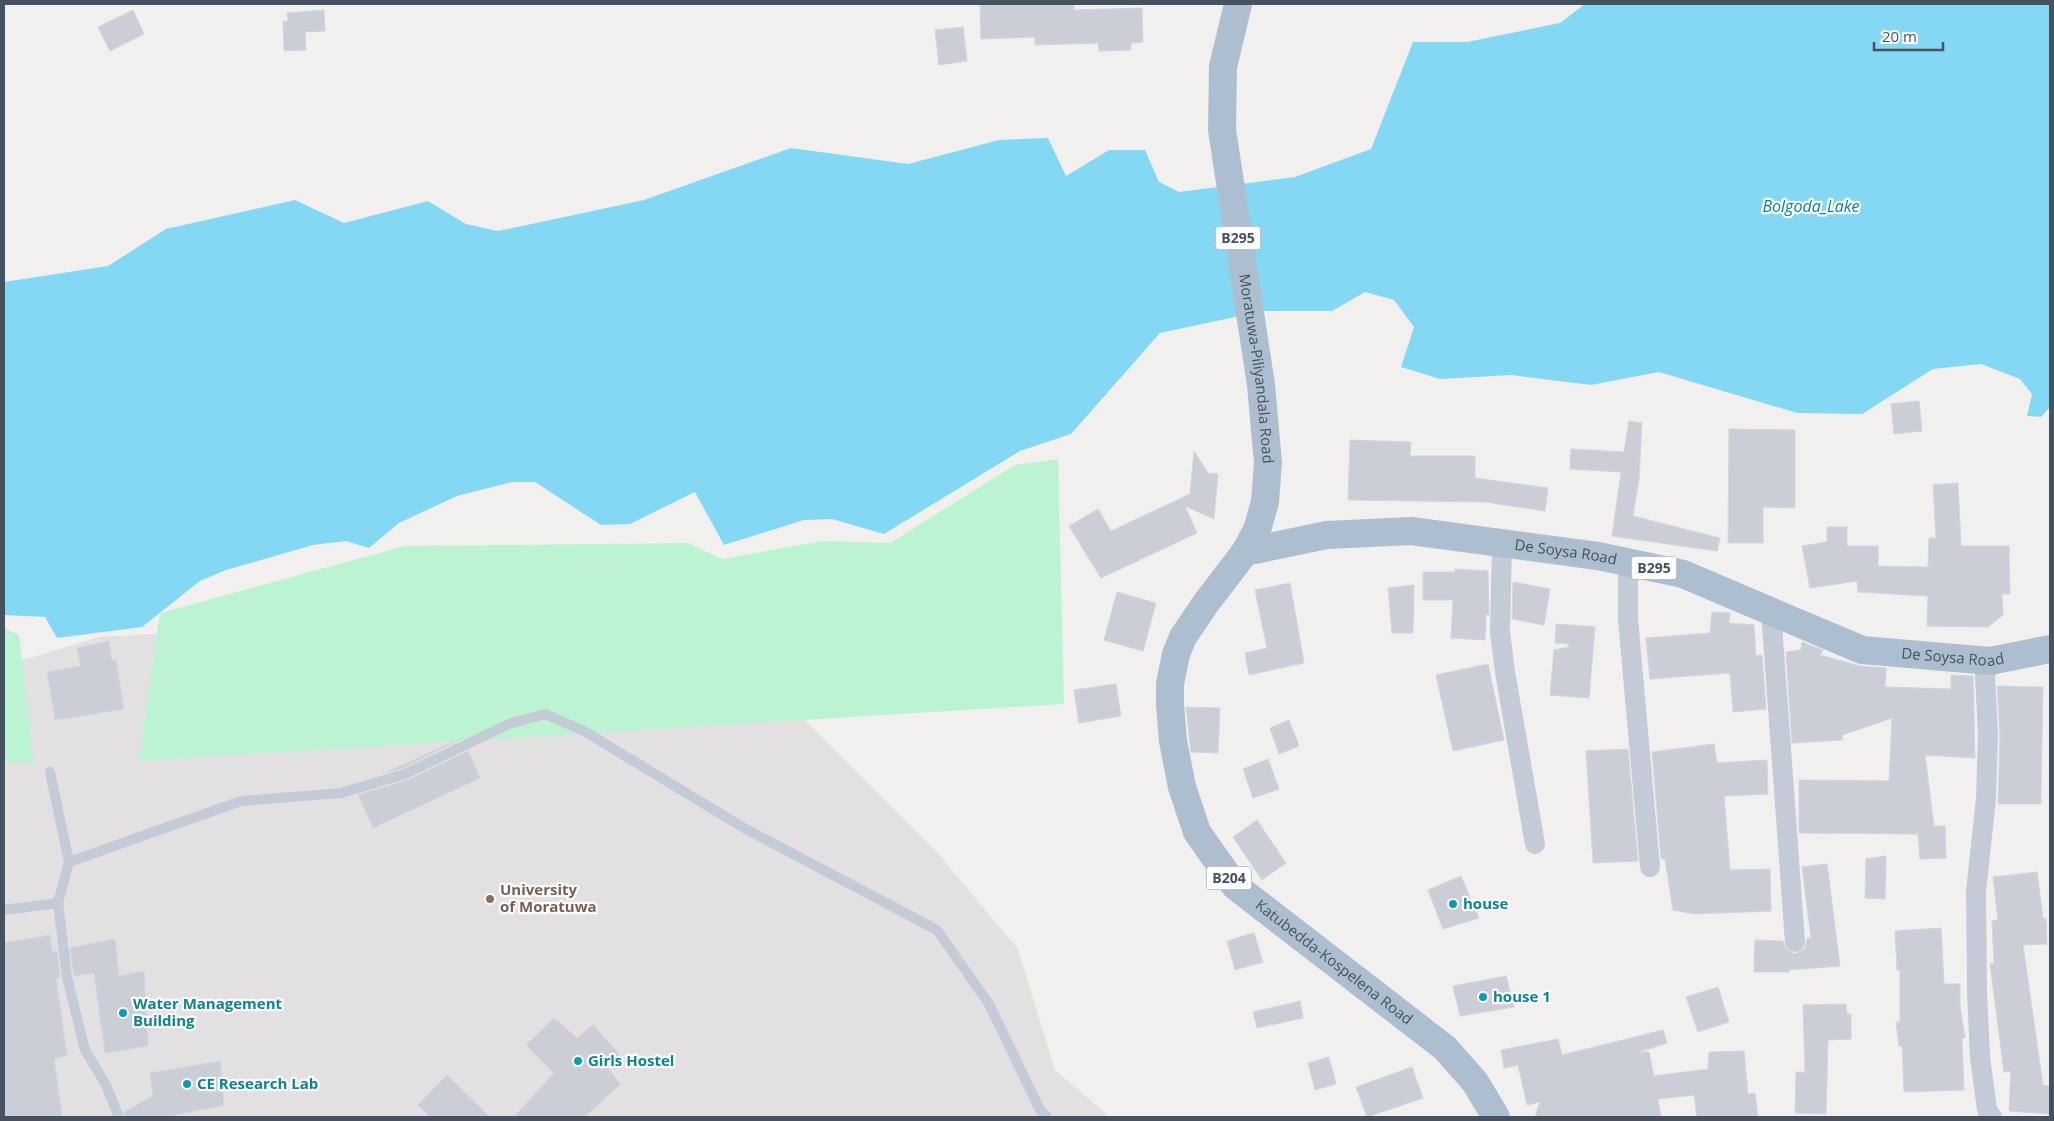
<svg xmlns="http://www.w3.org/2000/svg" width="2054" height="1121" font-family="'Open Sans',sans-serif">
<style>
.education{fill:#e3e0e1}
.green{fill:#bbf3d3}
.water{fill:#85d8f3}
.building{fill:#cbced6;stroke:#d3d5dc}
.lines{fill:none;stroke-linecap:round;stroke-linejoin:round}
.service{stroke:#c2cbd6;stroke-width:10}
.minor{stroke:#c2cbd6;stroke-width:20}
.primary{stroke:#adbed0;stroke-width:28}
.education-dot{fill:#8d6e63;stroke:#fff;stroke-width:2}
.culture-dot{fill:#0f9aa8;stroke:#fff;stroke-width:2}
.labels{text-anchor:middle;stroke-width:4.5;stroke-linejoin:round;paint-order:stroke}
.shield{fill:#fff;stroke:#7e868f;stroke-width:1}
.shield-label{font-size:14px;font-weight:bold;fill:#46525f}
.street-label{font-size:15px;fill:#46525f;stroke:#fff}
.education-label{font-size:15px;font-weight:bold;fill:#785e54;stroke:#fff;text-anchor:start}
.culture-label{font-size:15px;font-weight:bold;fill:#0d838f;stroke:#fff;text-anchor:start}
.water-label{font-size:16px;font-style:italic;fill:#037ea6;stroke:#fff}
</style>
<rect width="100%" height="100%" fill="#f2f0ef"/>
<path class="education" d="M 688,603 L 934,849 L 1018,949 L 1055,1070 L 1110,1117 L 4,1117 L 4,666 L 99,637 Z"/>
<path class="green" d="M 1058,459 L 1064,704 L 139,761 L 160,613 L 405,546 L 688,543 L 722,559 L 823,541 L 890,543 L 1015,465 Z
M 4,628 L 19,635 L 34,762 L 4,763 Z"/>
<path class="water" d="M 1585,4 L 2050,4 L 2050,407 L 2041,417 L 2027,416 L 2032,394 L 2020,379 L 1981,364 L 1933,369 L 1862,414 L 1797,413 L 1659,372 L 1591,385 L 1511,375 L 1440,379 L 1401,367 L 1414,327 L 1394,300 L 1365,292 L 1332,311 L 1263,311 L 1160,333 L 1071,434 L 1020,451 L 884,534 L 832,519 L 804,520 L 724,545 L 695,492 L 630,524 L 601,525 L 535,482 L 512,482 L 457,496 L 399,523 L 369,548 L 346,541 L 313,545 L 226,570 L 200,581 L 142,627 L 57,638 L 45,617 L 4,615 L 4,282 L 108,266 L 166,229 L 295,200 L 344,223 L 428,201 L 466,224 L 498,231 L 644,200 L 791,148 L 908,164 L 999,140 L 1048,138 L 1066,176 L 1109,150 L 1145,150 L 1159,182 L 1179,192 L 1295,177 L 1371,149 L 1413,42 L 1467,42 L 1560,23 Z"/>
<path class="building" d="M 980,4 L 1073,4 L 1074,10 L 1142,8 L 1143,42 L 1131,43 L 1131,50 L 1099,51 L 1098,43 L 1035,45 L 1035,37 L 981,39 Z
M 133,10 L 144,34 L 110,51 L 98,27 Z
M 324,10 L 325,31 L 305,32 L 306,50 L 284,51 L 283,21 L 288,21 L 287,13 Z
M 963,27 L 967,61 L 939,65 L 935,30 Z
M 1919,401 L 1922,431 L 1894,434 L 1891,404 Z
M 1629,421 L 1642,423 L 1639,479 L 1633,516 L 1720,538 L 1717,551 L 1612,536 L 1621,472 L 1570,469 L 1571,449 L 1624,452 Z
M 1729,429 L 1795,430 L 1795,508 L 1763,507 L 1763,543 L 1728,543 Z
M 1350,440 L 1411,442 L 1410,456 L 1475,456 L 1475,478 L 1548,488 L 1545,511 L 1485,502 L 1348,500 Z
M 1194,451 L 1208,473 L 1218,474 L 1214,519 L 1185,506 L 1197,533 L 1101,578 L 1069,526 L 1098,509 L 1111,531 L 1190,494 Z
M 1958,483 L 1961,546 L 2009,546 L 2010,594 L 2002,594 L 2003,615 L 1988,627 L 1927,626 L 1928,596 L 1858,592 L 1857,581 L 1810,588 L 1802,546 L 1827,542 L 1827,527 L 1847,527 L 1847,546 L 1878,546 L 1878,566 L 1928,567 L 1929,538 L 1936,538 L 1933,485 Z
M 1455,569 L 1488,571 L 1489,615 L 1486,614 L 1485,640 L 1451,638 L 1453,600 L 1423,600 L 1423,572 L 1455,572 Z
M 1513,582 L 1550,589 L 1544,625 L 1512,619 Z
M 1290,583 L 1304,663 L 1249,675 L 1245,653 L 1267,648 L 1255,590 Z
M 1414,585 L 1413,633 L 1392,633 L 1388,588 Z
M 1117,592 L 1156,603 L 1143,651 L 1104,640 Z
M 1712,612 L 1730,613 L 1729,623 L 1754,625 L 1756,656 L 1762,655 L 1766,709 L 1733,712 L 1730,673 L 1650,679 L 1646,638 L 1710,633 Z
M 1556,624 L 1595,627 L 1589,698 L 1550,695 L 1554,650 L 1569,647 L 1569,644 L 1555,643 Z
M 109,641 L 112,661 L 116,660 L 124,709 L 55,720 L 47,672 L 81,666 L 77,648 Z
M 1802,642 L 1823,650 L 1820,655 L 1860,666 L 1886,668 L 1885,687 L 1951,689 L 1951,675 L 1973,676 L 1975,758 L 1925,755 L 1934,826 L 1945,826 L 1946,858 L 1920,859 L 1918,834 L 1799,833 L 1799,780 L 1889,781 L 1892,718 L 1842,735 L 1843,740 L 1792,743 L 1786,652 L 1801,650 Z
M 1488,664 L 1504,740 L 1453,751 L 1436,675 Z
M 1116,684 L 1121,716 L 1079,723 L 1074,690 Z
M 1997,686 L 2043,687 L 2041,804 L 1998,804 L 2000,734 Z
M 1186,707 L 1220,708 L 1218,753 L 1191,752 Z
M 1289,720 L 1299,746 L 1279,754 L 1270,728 Z
M 462,738 L 403,768 L 387,772 Z
M 1714,744 L 1717,763 L 1767,760 L 1768,794 L 1724,796 L 1730,870 L 1770,869 L 1771,911 L 1694,914 L 1673,910 L 1665,859 L 1661,859 L 1652,752 Z
M 1628,749 L 1638,861 L 1593,863 L 1586,751 Z
M 468,751 L 480,778 L 373,828 L 358,795 L 408,780 Z
M 1268,759 L 1279,789 L 1253,798 L 1243,769 Z
M 1257,820 L 1286,863 L 1262,880 L 1233,837 Z
M 1886,856 L 1885,899 L 1865,898 L 1866,859 Z
M 1827,864 L 1840,966 L 1789,970 L 1789,972 L 1754,972 L 1755,940 L 1783,941 L 1786,949 L 1795,954 L 1805,948 L 1807,938 L 1811,938 L 1802,867 Z
M 2037,872 L 2043,918 L 2046,918 L 2047,944 L 2023,945 L 2043,1085 L 2050,1086 L 2050,1114 L 2009,1111 L 2011,1071 L 2004,1072 L 1990,964 L 1994,963 L 1992,921 L 1998,920 L 1993,877 Z
M 1461,876 L 1479,918 L 1443,929 L 1428,890 Z
M 1941,928 L 1944,984 L 1960,984 L 1960,1005 L 1965,1038 L 1962,1038 L 1964,1090 L 1904,1092 L 1902,1046 L 1899,1046 L 1896,1022 L 1900,1022 L 1900,970 L 1897,970 L 1895,931 Z
M 1254,933 L 1263,962 L 1235,970 L 1227,941 Z
M 50,935 L 52,952 L 57,951 L 60,978 L 56,978 L 67,1055 L 54,1059 L 62,1117 L 4,1117 L 4,943 Z
M 115,939 L 119,976 L 144,971 L 148,1046 L 105,1053 L 94,973 L 74,976 L 70,948 Z
M 1506,976 L 1514,1007 L 1460,1016 L 1453,986 Z
M 1718,987 L 1729,1022 L 1698,1032 L 1686,997 Z
M 1300,1001 L 1303,1018 L 1257,1028 L 1253,1012 Z
M 1846,1004 L 1847,1014 L 1851,1014 L 1851,1039 L 1828,1040 L 1826,1114 L 1795,1113 L 1796,1072 L 1805,1072 L 1803,1005 Z
M 554,1018 L 577,1038 L 593,1025 L 619,1054 L 608,1068 L 620,1084 L 585,1117 L 514,1117 L 554,1073 L 526,1045 Z
M 1663,1030 L 1667,1043 L 1639,1052 L 1649,1052 L 1654,1076 L 1708,1069 L 1709,1052 L 1744,1051 L 1748,1094 L 1755,1093 L 1758,1117 L 1697,1117 L 1694,1095 L 1658,1099 L 1661,1117 L 1535,1117 L 1540,1102 L 1527,1105 L 1518,1065 L 1504,1068 L 1501,1050 L 1558,1039 L 1562,1055 Z
M 1329,1057 L 1336,1084 L 1315,1090 L 1308,1063 Z
M 220,1061 L 224,1105 L 165,1117 L 126,1117 L 124,1112 L 153,1096 L 150,1073 Z
M 1412,1067 L 1423,1098 L 1367,1117 L 1356,1087 Z
M 447,1075 L 490,1117 L 430,1117 L 418,1105 Z"/>
<g class="lines">
<path class="service" d="M 50,772 L 69,862 L 58,903 L 67,977 L 85,1050 L 106,1085 L 119,1117
M 69,862 L 241,801 L 341,793 L 405,774 L 509,724 L 545,714 L 584,731 L 744,828 L 937,930 L 989,1004 L 1040,1110 L 1047,1117
M 4,910 L 58,903"/>
<path class="minor" d="M 1502,544 L 1500,632 L 1505,672 L 1535,844
M 1628,562 L 1628,619 L 1650,867
M 1771,611 L 1795,942
M 1990,661 L 1985,675 L 1988,734 L 1986,798 L 1976,892 L 1977,992 L 1980,1057 L 1987,1110 L 1992,1117"/>
<g class="primary">
<path id="s1" d="M 1238,4 L 1223,67 L 1222,130 L 1261,385 L 1268,463 L 1265,502 L 1257,530 L 1245,552 L 1206,603 L 1183,637 L 1176,654 L 1170,684 L 1170,704 L 1173,741 L 1182,787 L 1197,832 L 1235,886 L 1445,1048 L 1475,1082 L 1496,1117"/>
<path id="s2" d="M 1245,552 L 1327,535 L 1411,531 L 1598,556 L 1683,574 L 1862,650 L 1990,661 L 2050,649"/>
</g>
</g>
<circle class="education-dot" cx="490" cy="899" r="5"/>
<g class="culture-dot">
<circle cx="1453" cy="904" r="5"/>
<circle cx="1483" cy="997" r="5"/>
<circle cx="123" cy="1013" r="5"/>
<circle cx="578" cy="1061" r="5"/>
<circle cx="187" cy="1084" r="5"/>
</g>
<g class="labels">
<g class="shield">
<rect x="1215.5" y="226.5" width="45" height="23" rx="4"/>
<rect x="1631.5" y="556.5" width="45" height="23" rx="4"/>
<rect x="1206.5" y="866.5" width="45" height="23" rx="4"/>
</g>
<g class="shield-label">
<text x="1238" y="243">B295</text>
<text x="1654" y="573">B295</text>
<text x="1229" y="883">B204</text>
</g>
<g class="street-label">
<text dy="5" stroke="none"><textPath href="#s1" startOffset="369">Moratuwa-Piliyandala Road</textPath></text>
<text dy="5" stroke="none"><textPath href="#s2" startOffset="324">De Soysa Road</textPath></text>
<text dy="5" stroke="none"><textPath href="#s2" startOffset="729">De Soysa Road</textPath></text>
<text dy="5" stroke="none"><textPath href="#s1" startOffset="1054">Katubedda-Kospelena Road</textPath></text>
</g>
<g class="education-label">
<text x="500" y="895">University<tspan x="500" dy="17">of Moratuwa</tspan></text>
</g>
<g class="culture-label">
<text x="1463" y="909">house</text>
<text x="1493" y="1002">house 1</text>
<text x="133" y="1009">Water Management<tspan x="133" dy="17">Building</tspan></text>
<text x="588" y="1066">Girls Hostel</text>
<text x="197" y="1089">CE Research Lab</text>
</g>
<g class="water-label">
<text x="1811" y="212">Bolgoda_Lake</text>
</g>
</g>
<rect width="2054" height="1121" fill="none" stroke="#46525f" stroke-width="10"/>
<path d="M1874 42v8h69v-8" fill="none" stroke="#46525f" stroke-width="2.5"/>
<text x="1882" y="42" font-size="15" fill="#46525f" stroke="#ffffff" stroke-width="4" paint-order="stroke">20 m</text>
</svg>
